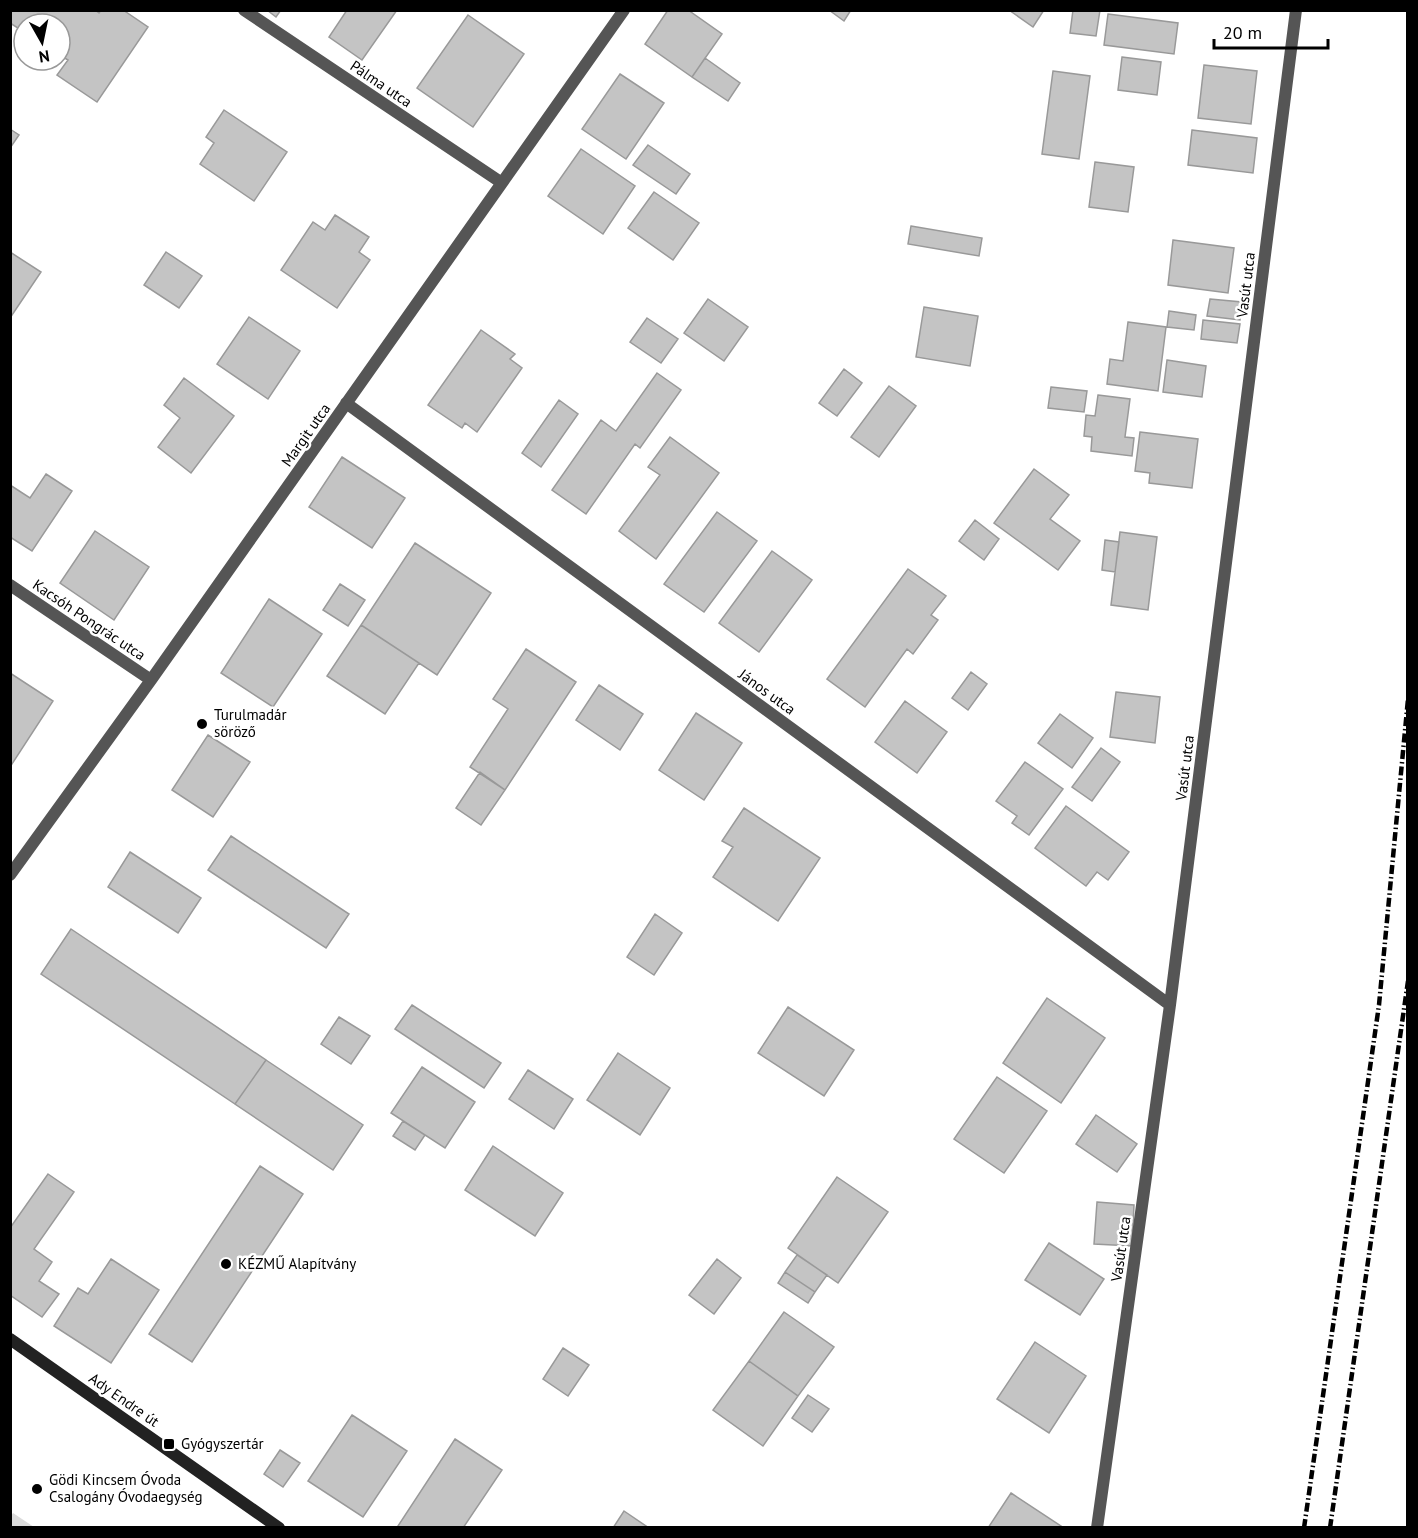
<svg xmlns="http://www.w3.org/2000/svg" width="1418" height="1538" font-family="'PT Sans',sans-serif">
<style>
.green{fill:#dcdcdc}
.building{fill:#c4c4c4;stroke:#999;stroke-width:1.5}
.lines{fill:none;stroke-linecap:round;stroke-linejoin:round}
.street{stroke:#555;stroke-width:12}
.secondary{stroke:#222;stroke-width:12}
.rail{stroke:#000;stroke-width:4.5;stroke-dasharray:9 3 1.5 3;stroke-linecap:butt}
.poi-dot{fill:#000;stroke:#fff;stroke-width:2}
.labels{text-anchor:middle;stroke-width:5;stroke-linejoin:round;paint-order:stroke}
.street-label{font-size:15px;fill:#000;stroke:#fff}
.poi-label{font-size:15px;fill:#000;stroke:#fff;text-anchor:start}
</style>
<rect width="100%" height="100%" fill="#fff"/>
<path class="green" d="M 13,1513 L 34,1527 L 11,1527 L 11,1516 Z"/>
<path class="building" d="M 10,10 L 95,10 L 99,13 L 101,10 L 123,10 L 148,27 L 97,102 L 57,75 L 68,60 L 60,55 L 60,24 L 24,24 L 24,32 L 10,23 Z
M 267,10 L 281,10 L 276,17 Z
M 347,10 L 397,10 L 362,60 L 329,37 Z
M 668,10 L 688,10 L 722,34 L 692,77 L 645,44 Z
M 829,10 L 851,10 L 844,21 Z
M 1009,10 L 1044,10 L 1033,27 Z
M 1073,10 L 1100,10 L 1096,36 L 1070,33 Z
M 1108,14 L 1178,23 L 1174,54 L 1104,45 Z
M 468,15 L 524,54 L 473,127 L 417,88 Z
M 1122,57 L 1161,62 L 1157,95 L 1118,90 Z
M 705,58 L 740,83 L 728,101 L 692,77 Z
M 1204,65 L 1257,71 L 1251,124 L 1198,118 Z
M 1053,71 L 1090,76 L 1079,159 L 1042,154 Z
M 620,74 L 664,103 L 626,159 L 582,129 Z
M 224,110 L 287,152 L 254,201 L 200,164 L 214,143 L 206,137 Z
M 10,129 L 19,135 L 10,148 Z
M 1192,130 L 1257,138 L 1253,173 L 1188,165 Z
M 648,145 L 690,174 L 676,194 L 633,165 Z
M 581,149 L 635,186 L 603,234 L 548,196 Z
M 1095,162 L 1134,167 L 1128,212 L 1089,207 Z
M 654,192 L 699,223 L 673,260 L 628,228 Z
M 335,215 L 369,237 L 359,252 L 370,260 L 337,308 L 281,270 L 313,222 L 325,230 Z
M 911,226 L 982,238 L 979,256 L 908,244 Z
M 1173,240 L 1234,248 L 1228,293 L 1168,285 Z
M 10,252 L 41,272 L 10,318 Z
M 166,252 L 202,276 L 179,308 L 144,285 Z
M 708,299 L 748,327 L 724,361 L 684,333 Z
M 1210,299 L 1242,302 L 1240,320 L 1207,316 Z
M 924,307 L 978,316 L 970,366 L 916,357 Z
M 1169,311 L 1196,315 L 1194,330 L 1167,327 Z
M 249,317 L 300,351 L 268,399 L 217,364 Z
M 647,318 L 678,339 L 661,363 L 630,342 Z
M 1203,320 L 1240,324 L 1237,343 L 1201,339 Z
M 1128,322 L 1166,327 L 1158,391 L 1107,384 L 1110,359 L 1123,361 Z
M 481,330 L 515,354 L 510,359 L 522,368 L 477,432 L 465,423 L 462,428 L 428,405 Z
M 1167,360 L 1206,366 L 1202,397 L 1163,392 Z
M 844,369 L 862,383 L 837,416 L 819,403 Z
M 657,373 L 681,390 L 640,448 L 635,444 L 586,514 L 552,490 L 601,420 L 616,431 Z
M 184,378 L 234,416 L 191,473 L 158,447 L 180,418 L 164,405 Z
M 889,386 L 916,406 L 879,457 L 851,437 Z
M 1051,387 L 1087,391 L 1084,412 L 1048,408 Z
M 1098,395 L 1130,399 L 1125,437 L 1134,438 L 1132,456 L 1091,451 L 1092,437 L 1084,436 L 1086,415 L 1095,416 Z
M 559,400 L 578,414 L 541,467 L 522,453 Z
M 1140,432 L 1198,439 L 1192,488 L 1149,483 L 1150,473 L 1135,471 Z
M 670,437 L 719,473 L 656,559 L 619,531 L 660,475 L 648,467 Z
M 342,457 L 405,498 L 372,548 L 309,507 Z
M 1034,469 L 1069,495 L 1050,519 L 1080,541 L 1058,570 L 994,523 Z
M 46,474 L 72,491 L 32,551 L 10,537 L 10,485 L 30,498 Z
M 717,512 L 757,541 L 704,612 L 664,584 Z
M 975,520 L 999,539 L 984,560 L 959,541 Z
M 95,531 L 149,567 L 114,620 L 60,583 Z
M 1120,532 L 1157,537 L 1148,610 L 1111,605 Z
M 1105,540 L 1119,542 L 1115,572 L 1102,570 Z
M 415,543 L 491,593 L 437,675 L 361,625 Z
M 772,551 L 812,580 L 759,652 L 719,623 Z
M 908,569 L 946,596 L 931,615 L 938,620 L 913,654 L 907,649 L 865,707 L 827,679 Z
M 340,584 L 365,600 L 348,626 L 323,610 Z
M 269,599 L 322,634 L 273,707 L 221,673 Z
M 361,625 L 419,663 L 385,714 L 327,676 Z
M 526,649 L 576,682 L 505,790 L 470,767 L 508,709 L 493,699 Z
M 971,672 L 987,684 L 968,710 L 952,698 Z
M 10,673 L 53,701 L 10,767 Z
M 599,685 L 643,714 L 620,750 L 576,720 Z
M 1116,692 L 1160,697 L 1155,743 L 1110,737 Z
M 905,701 L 947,732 L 917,773 L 875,742 Z
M 696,713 L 742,743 L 704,800 L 659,770 Z
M 1060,714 L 1093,738 L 1072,768 L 1038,743 Z
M 208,735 L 250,762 L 213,817 L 172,790 Z
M 1101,748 L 1120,762 L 1092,801 L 1072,787 Z
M 1025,762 L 1063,789 L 1029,835 L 1012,823 L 1017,816 L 996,801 Z
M 480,772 L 505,790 L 481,825 L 456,808 Z
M 1066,806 L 1129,852 L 1108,880 L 1097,872 L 1086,886 L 1035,848 Z
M 744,808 L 820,858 L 778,921 L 713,877 L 733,847 L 722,841 Z
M 231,836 L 349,914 L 326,948 L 208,870 Z
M 130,852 L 201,898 L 178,933 L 108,887 Z
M 655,914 L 682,933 L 654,975 L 627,957 Z
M 71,929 L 266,1060 L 235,1104 L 41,974 Z
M 1047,998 L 1105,1038 L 1061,1103 L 1003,1063 Z
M 412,1005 L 501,1063 L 484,1088 L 395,1029 Z
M 788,1007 L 854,1050 L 824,1096 L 758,1053 Z
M 339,1017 L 370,1036 L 351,1064 L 321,1044 Z
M 618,1053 L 670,1088 L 640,1135 L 587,1100 Z
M 266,1060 L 363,1125 L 333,1170 L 235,1104 Z
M 422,1067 L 475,1102 L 445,1148 L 391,1113 Z
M 528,1070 L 573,1099 L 554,1129 L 509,1099 Z
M 997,1077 L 1047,1111 L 1004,1173 L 954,1139 Z
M 1096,1115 L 1137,1144 L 1117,1172 L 1076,1144 Z
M 403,1121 L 425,1135 L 415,1150 L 393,1136 Z
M 493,1146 L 563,1193 L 535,1236 L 465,1190 Z
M 260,1166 L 303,1194 L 192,1362 L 149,1334 Z
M 48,1174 L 74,1192 L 34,1249 L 52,1262 L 39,1281 L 59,1294 L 42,1317 L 10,1295 L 10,1228 Z
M 837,1177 L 888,1212 L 838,1283 L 788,1248 Z
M 1097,1202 L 1134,1205 L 1132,1246 L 1094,1244 Z
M 1049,1243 L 1104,1279 L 1080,1315 L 1025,1280 Z
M 797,1255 L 827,1275 L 815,1292 L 785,1272 Z
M 111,1259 L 159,1290 L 111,1363 L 54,1326 L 78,1288 L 88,1294 Z
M 717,1259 L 741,1278 L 714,1314 L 689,1295 Z
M 785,1272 L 815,1292 L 808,1303 L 778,1283 Z
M 784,1312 L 834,1347 L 798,1396 L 749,1361 Z
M 1035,1342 L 1086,1376 L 1049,1433 L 997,1399 Z
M 563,1348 L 589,1365 L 568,1396 L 543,1379 Z
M 749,1361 L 798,1396 L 763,1446 L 713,1410 Z
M 808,1395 L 829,1409 L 812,1432 L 792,1418 Z
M 352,1415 L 407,1451 L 363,1517 L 308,1481 Z
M 455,1439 L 502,1470 L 463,1528 L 400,1528 L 398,1526 Z
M 280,1450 L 300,1463 L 283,1487 L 264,1474 Z
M 1011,1493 L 1064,1528 L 988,1528 Z
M 624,1511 L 649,1528 L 613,1528 Z"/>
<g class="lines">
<path class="street" d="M 244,10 L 502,183
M 346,403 L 1170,1005
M 10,585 L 151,680
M 10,875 L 151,680 L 624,10
M 1097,1528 L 1170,1005 L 1296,10"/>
<path class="secondary" d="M 10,1339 L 279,1528"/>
<path class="rail" d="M 1304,1528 L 1379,1005 L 1408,699
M 1330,1528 L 1408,981"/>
</g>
<g class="poi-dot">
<circle cx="202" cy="724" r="6"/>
<circle cx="226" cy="1264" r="6"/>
<rect x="163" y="1438" width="12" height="12" rx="3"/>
<circle cx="37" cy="1489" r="6"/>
</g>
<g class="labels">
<g class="street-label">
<text transform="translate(381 84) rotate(34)" y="5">Pálma utca</text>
<text transform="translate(1246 285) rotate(-83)" y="5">Vasút utca</text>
<text transform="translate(306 435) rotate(-55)" y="5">Margit utca</text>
<text transform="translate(89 620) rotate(34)" y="5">Kacsóh Pongrác utca</text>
<text transform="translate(767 692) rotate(36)" y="5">János utca</text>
<text transform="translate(1185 768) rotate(-83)" y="5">Vasút utca</text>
<text transform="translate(1121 1249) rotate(-82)" y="5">Vasút utca</text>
<text transform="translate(124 1400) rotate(35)" y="5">Ady Endre út</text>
</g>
<g class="poi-label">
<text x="214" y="720">Turulmadár<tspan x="214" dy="17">söröző</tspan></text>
<text x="238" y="1269">KÉZMŰ Alapítvány</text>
<text x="181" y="1449">Gyógyszertár</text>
<text x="49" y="1485">Gödi Kincsem Óvoda<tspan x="49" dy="17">Csalogány Óvodaegység</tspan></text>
</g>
</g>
<rect width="1418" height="1538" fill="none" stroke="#000000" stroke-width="24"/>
<g transform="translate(42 42) rotate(171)"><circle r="28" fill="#ffffff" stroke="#999999" stroke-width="1.5"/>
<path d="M0-4.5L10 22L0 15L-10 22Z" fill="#000000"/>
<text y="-9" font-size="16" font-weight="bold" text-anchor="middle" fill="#000000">N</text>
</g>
<path d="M1214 39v9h114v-9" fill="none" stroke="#000000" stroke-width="3"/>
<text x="1223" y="39" font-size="18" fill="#000000" stroke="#ffffff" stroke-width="4.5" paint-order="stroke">20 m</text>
</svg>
